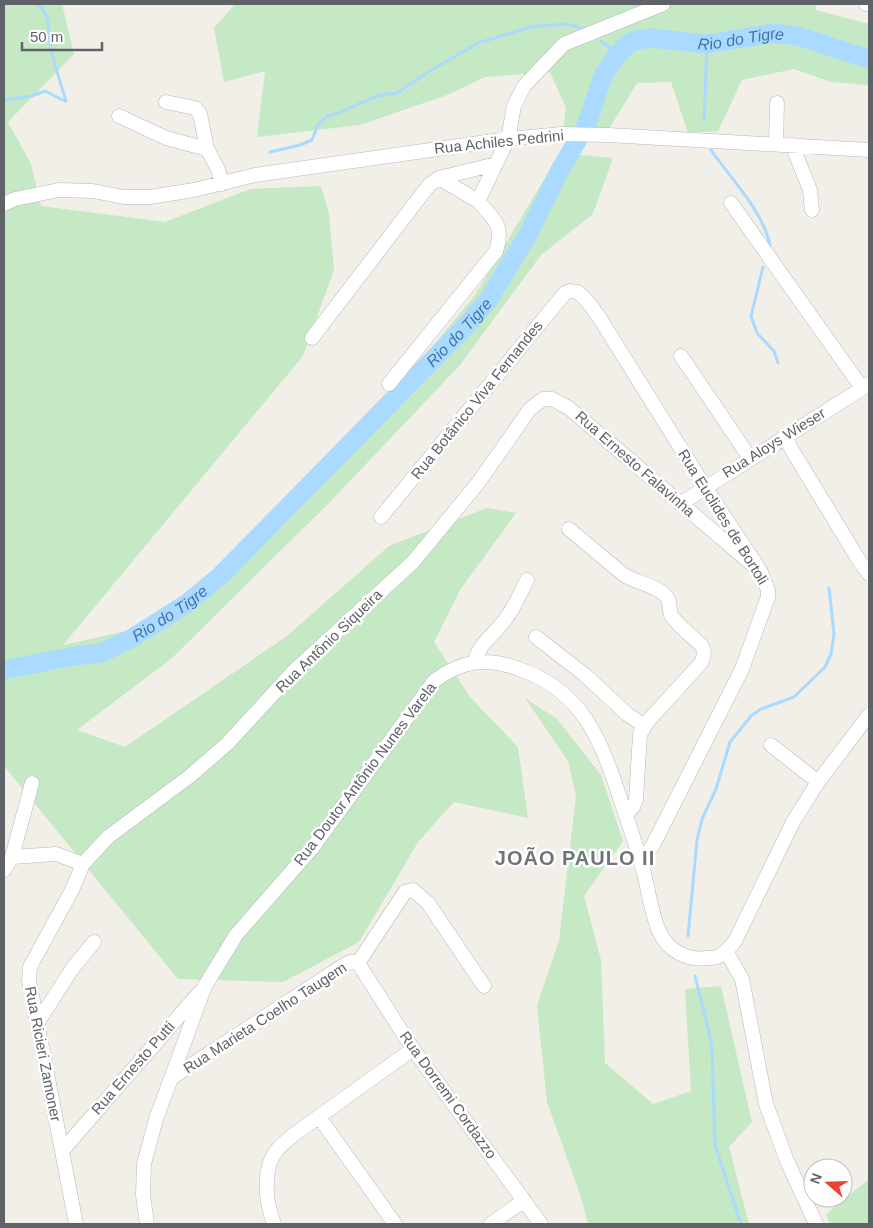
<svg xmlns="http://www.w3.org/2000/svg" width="873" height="1228" font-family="Helvetica,sans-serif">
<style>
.green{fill:#c5e8c5}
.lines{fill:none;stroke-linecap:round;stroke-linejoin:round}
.stream{stroke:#aadaff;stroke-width:3}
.river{stroke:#aadaff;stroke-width:19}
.minor-casing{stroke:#b5b8bc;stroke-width:15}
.minor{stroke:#fff;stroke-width:14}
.labels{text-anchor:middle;stroke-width:5;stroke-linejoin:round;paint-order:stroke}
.street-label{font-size:15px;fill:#5f6368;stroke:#fff}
.water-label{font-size:16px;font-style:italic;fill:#4174aa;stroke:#fff}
.district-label{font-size:20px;font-weight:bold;letter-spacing:1px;fill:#70757a;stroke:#fff}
</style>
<rect width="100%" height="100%" fill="#f1efe8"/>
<path class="green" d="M 4,4 L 62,4 L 74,54 L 8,122 L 31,164 L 41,206 L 165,222 L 250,189 L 321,186 L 329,214 L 334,270 L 303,356 L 63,645 L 127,631 L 178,601 L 229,555 L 389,390 L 399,387 L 427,360 L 428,352 L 475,295 L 560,153 L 613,158 L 593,214 L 541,255 L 460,365 L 331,501 L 171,659 L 77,730 L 125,747 L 287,636 L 389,546 L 487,508 L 516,513 L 460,590 L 434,642 L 470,697 L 518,747 L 528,818 L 454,802 L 418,842 L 359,942 L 283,982 L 178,979 L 4,766 Z
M 235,4 L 816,4 L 816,10 L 869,24 L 869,85 L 831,82 L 794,69 L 742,80 L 718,131 L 688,133 L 671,82 L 637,83 L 607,132 L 563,129 L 566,108 L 550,72 L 485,77 L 450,94 L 360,125 L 257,137 L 265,71 L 224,82 L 214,28 Z
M 525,698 L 557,719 L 601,775 L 623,841 L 584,896 L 601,960 L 605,1063 L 653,1104 L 691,1091 L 685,989 L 721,986 L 752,1122 L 729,1147 L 749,1224 L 588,1224 L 581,1197 L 547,1102 L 537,1005 L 559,941 L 576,796 L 568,761 Z
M 869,1177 L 869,1224 L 830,1224 L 826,1214 L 869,1179 Z"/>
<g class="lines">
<path class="stream" d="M 38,4 C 52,18 47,26 50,44 C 54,63 60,82 66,101
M 601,41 L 618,54
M 4,100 L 32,96 L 45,91 L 65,101
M 704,121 L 707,44
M 711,150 C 731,179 763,211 770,245
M 270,152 L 300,145 L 312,140 L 318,125 L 327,116 L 336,114 L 377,96 L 397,93 L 430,71 L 478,43 L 531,27 L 567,24 L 584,29
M 763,267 L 751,316 L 757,333 L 774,351 L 778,363
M 688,936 L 697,840 L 702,819 L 716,789 L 730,742 L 751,716 L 761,709 L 794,697 L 825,667 L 831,654 L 834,634 L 829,588
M 695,976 L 708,1027 L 712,1049 L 715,1145 L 741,1224"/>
<path class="river" id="s1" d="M 4,670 L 74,656 L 101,653 L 132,638 L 186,604 L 220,576 L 463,329 L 487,302 L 527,236 L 560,170 L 586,126 L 603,76 L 618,54 L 629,43 L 636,40 L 651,38 L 707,44 L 773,33 L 798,36 L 869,59"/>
<defs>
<path id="minor" d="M 866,4 L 869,4
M 166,102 L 195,108 L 200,114 L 207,149
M 119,116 L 166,138 L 207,149 L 218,169 L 222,184
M 776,144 L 777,103
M 792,145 L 810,190 L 812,210
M 439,178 L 478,201
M 731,203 L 862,388
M 4,204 L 15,199 L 59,190 L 93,191 L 124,197 L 150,197 L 194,190 L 255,175 L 508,139 L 562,134 L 608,135 L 869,150
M 312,338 L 429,185 L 439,178 L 496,164
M 681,356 L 750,458
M 389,384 L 496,251 C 504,224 495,221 478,201 L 508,139 L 514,106 L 524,86 L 564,44 L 663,4
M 784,437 L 860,562 L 869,574
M 680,504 L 869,384
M 381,517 L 565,293 L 570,291 L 578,292 L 588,302 L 599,317 L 705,487 L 761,572 L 768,590 L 768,597 L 742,669 L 653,845 L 641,862
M 569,529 L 624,575 C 637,583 656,585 666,596 C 672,602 668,609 671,615 C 676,624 694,638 702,646 C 705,653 704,656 701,663 L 648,721 L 640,734 L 636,800 L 633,807 L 626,815
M 536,637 L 585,675 L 627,714 L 645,726
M 475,662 C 478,644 494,635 504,621 C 514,609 520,594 527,580
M 771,745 L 818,782
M 12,857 L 56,854 L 83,864
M 4,870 L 12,857 L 32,783
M 726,951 L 742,979 L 766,1104 L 787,1161 L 816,1224
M 358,963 L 413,1049 L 541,1224
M 358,963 L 405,892 L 413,890 L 428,903 L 484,986
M 38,1022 L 72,969 L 94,942
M 173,1077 L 344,965 L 351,962 L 358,963
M 319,1117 L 395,1224
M 62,1151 L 199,993
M 76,1224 L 29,980 L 30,967 L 72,890 L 83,864 L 108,837 L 190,776 L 228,743 L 294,671 L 413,562 L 478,483 L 530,409 L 543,399 L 552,399 L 569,408 L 761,572
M 147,1224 L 143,1195 L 144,1164 L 156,1119 L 205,986 L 236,935 L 313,847 L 434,681 C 462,660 486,657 519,669 C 584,691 601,741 621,801 C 629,824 637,848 644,873 C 648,890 652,915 659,931 C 668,951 687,961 708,958 C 711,958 716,958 719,956 C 726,953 731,946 735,941 L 793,822 L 818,782 L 869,715
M 274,1224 C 266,1203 261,1168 278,1149 C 282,1144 288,1140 292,1136 L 413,1049
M 491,1224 L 524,1200"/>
</defs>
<use href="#minor" class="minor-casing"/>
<use href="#minor" class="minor"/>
</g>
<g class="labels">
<g class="street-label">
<text transform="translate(499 142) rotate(-6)" y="5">Rua Achiles Pedrini</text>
<text transform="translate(477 400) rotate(-51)" y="5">Rua Botânico Viva Fernandes</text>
<text transform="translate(774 443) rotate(-32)" y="5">Rua Aloys Wieser</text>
<text transform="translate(635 464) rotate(41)" y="5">Rua Ernesto Falavinha</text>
<text transform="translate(723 517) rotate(58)" y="5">Rua Euclides de Bortoli</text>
<text transform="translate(329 641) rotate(-44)" y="5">Rua Antônio Siqueira</text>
<text transform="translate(365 774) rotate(-53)" y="5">Rua Doutor Antônio Nunes Varela</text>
<text transform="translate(265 1018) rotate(-33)" y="5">Rua Marieta Coelho Taugem</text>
<text transform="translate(43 1054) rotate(79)" y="5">Rua Ricieri Zamoner</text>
<text transform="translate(133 1068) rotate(-49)" y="5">Rua Ernesto Putti</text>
<text transform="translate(448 1095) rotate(54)" y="5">Rua Dorremi Cordazzo</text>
</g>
<g class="water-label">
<text dy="6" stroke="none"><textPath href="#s1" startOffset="1034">Rio do Tigre</textPath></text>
<text dy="6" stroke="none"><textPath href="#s1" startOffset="582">Rio do Tigre</textPath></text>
<text dy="6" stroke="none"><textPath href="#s1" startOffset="178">Rio do Tigre</textPath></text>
</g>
<g class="district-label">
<text x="575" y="865">JOÃO PAULO II</text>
</g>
</g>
<rect width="873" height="1228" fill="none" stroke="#5f6368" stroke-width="10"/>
<g transform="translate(828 1183) rotate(290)"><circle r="24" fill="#ffffff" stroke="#bfc1c3"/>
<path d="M0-4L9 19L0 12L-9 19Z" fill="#ea4335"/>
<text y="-8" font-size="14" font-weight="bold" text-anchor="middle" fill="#5f6368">N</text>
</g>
<path d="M22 42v8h80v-8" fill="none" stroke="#5f6368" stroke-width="2.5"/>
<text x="30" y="42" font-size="15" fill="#5f6368" stroke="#ffffff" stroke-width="4" paint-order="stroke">50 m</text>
</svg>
